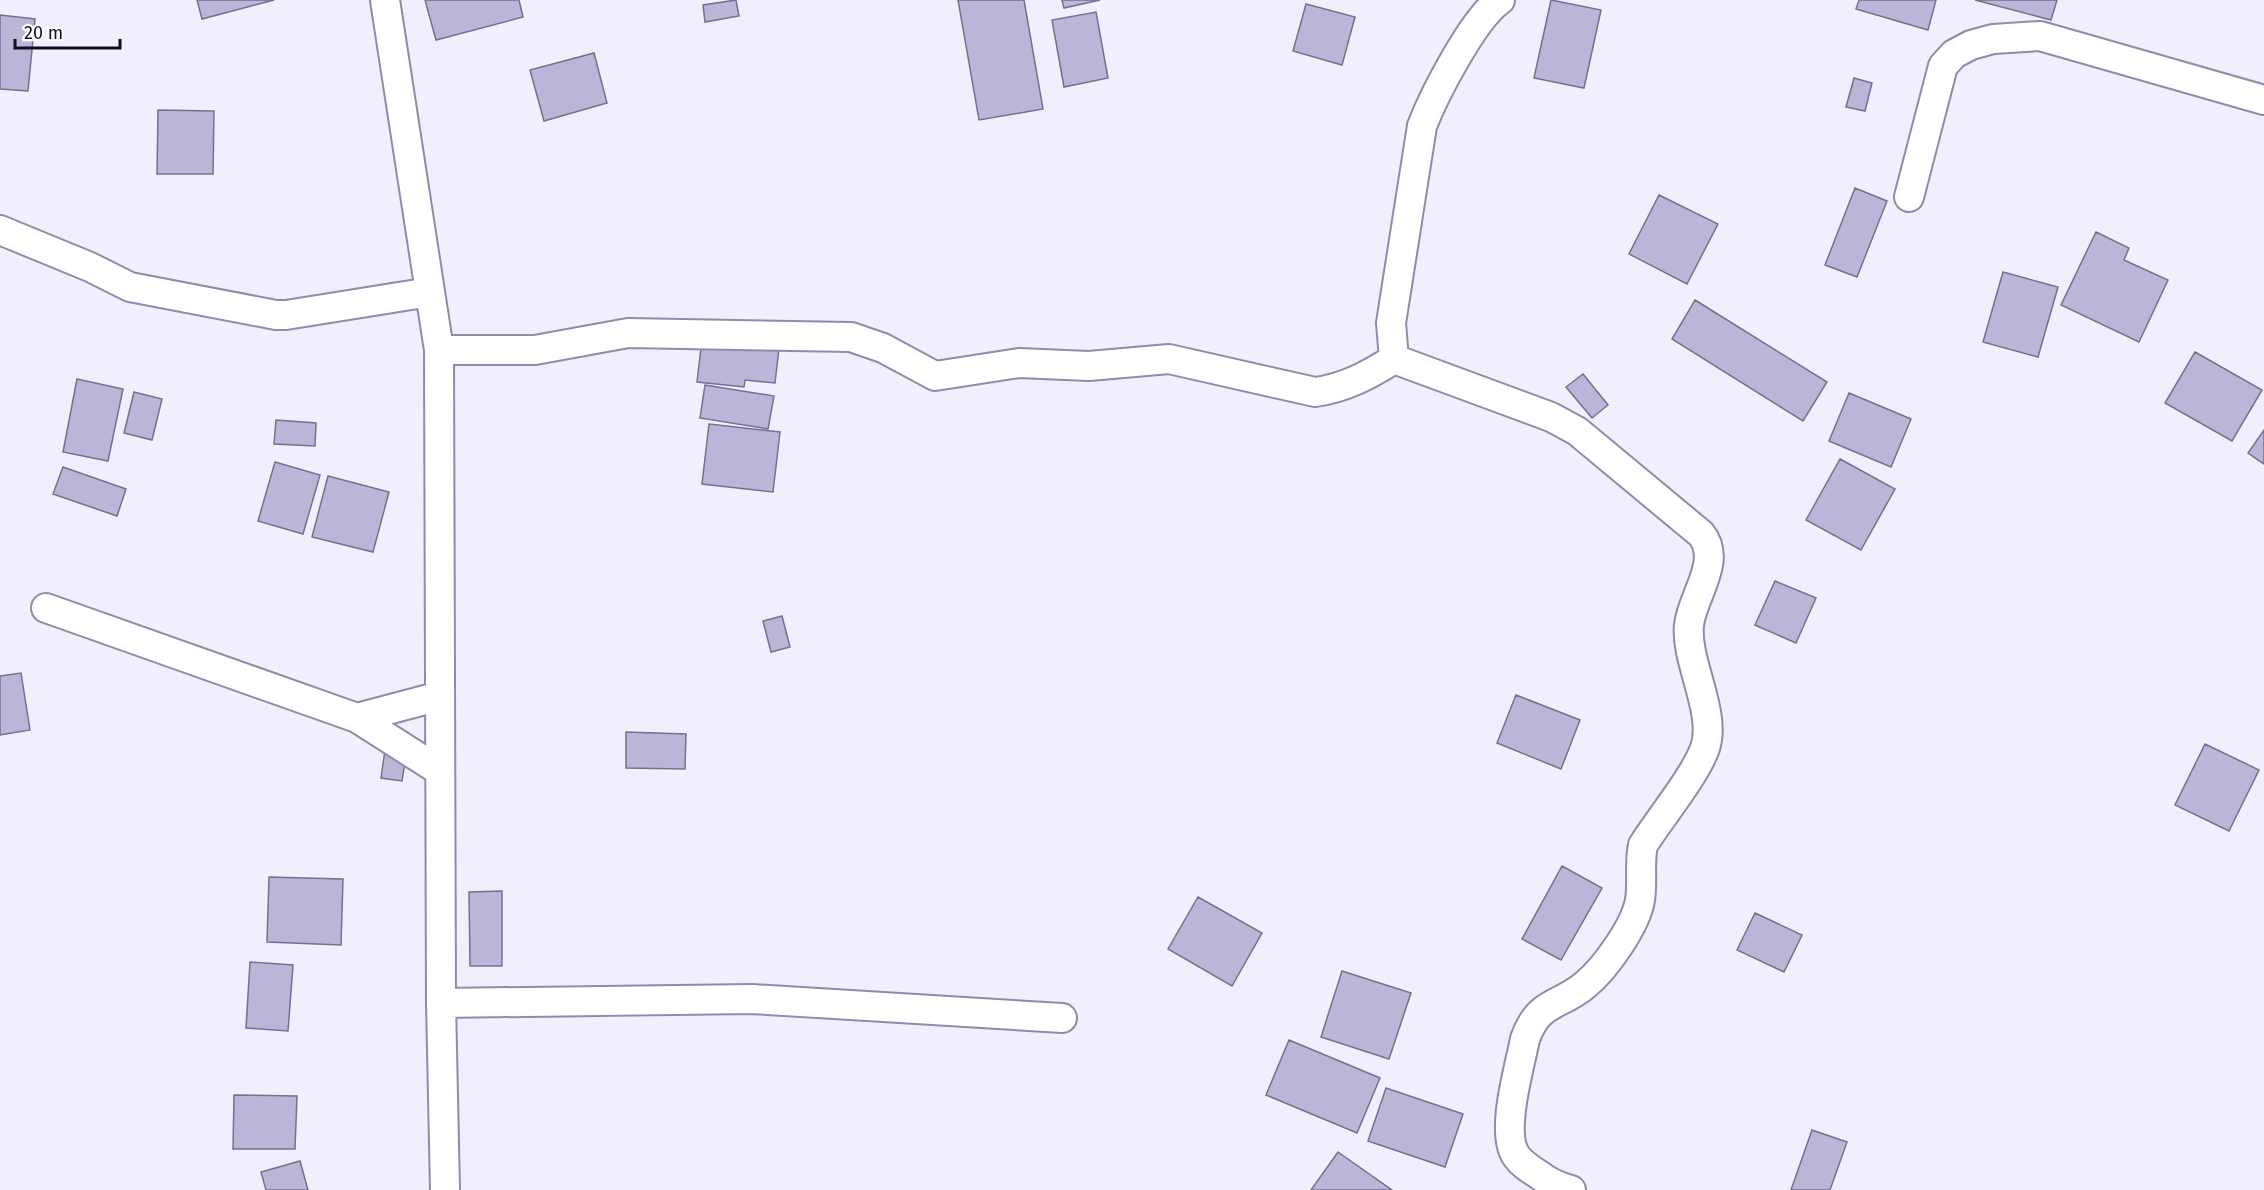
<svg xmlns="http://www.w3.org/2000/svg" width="2264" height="1190" font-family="'Fira Sans',sans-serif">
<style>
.building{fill:#bbb5d8;stroke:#757090;stroke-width:1.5}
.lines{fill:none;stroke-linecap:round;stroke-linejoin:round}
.street-casing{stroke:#908aac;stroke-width:32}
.street{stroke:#fff;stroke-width:28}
</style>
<rect width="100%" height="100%" fill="#f1effe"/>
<path class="building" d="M 197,0 L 274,0 L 202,19 Z
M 425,0 L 519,0 L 523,17 L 436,40 Z
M 736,0 L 739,16 L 705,22 L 703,5 Z
M 958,0 L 1024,0 L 1043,109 L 979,120 Z
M 1062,0 L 1100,0 L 1064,8 Z
M 1551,0 L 1601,10 L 1584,88 L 1534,78 Z
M 1859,0 L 1936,0 L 1928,30 L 1856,9 Z
M 1975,0 L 2057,0 L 2051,20 Z
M 1306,4 L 1355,17 L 1342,65 L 1293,51 Z
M 1096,12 L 1108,78 L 1064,87 L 1052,20 Z
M 0,15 L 35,19 L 28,91 L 0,89 Z
M 594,53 L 607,103 L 544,121 L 530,70 Z
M 1854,78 L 1872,83 L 1865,111 L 1846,107 Z
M 158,110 L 214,111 L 213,174 L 157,174 Z
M 1855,188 L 1887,201 L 1857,277 L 1825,265 Z
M 1659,195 L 1718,224 L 1687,284 L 1629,254 Z
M 2096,232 L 2129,248 L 2124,260 L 2168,280 L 2139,342 L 2061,305 Z
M 2003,272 L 2058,287 L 2038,357 L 1983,342 Z
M 1695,300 L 1827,382 L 1803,421 L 1672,339 Z
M 703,331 L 780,340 L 775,383 L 745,380 L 744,387 L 697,382 Z
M 2195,352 L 2262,390 L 2232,441 L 2165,403 Z
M 1583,374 L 1608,405 L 1592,418 L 1566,387 Z
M 77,379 L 123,389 L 108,461 L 63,452 Z
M 705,385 L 774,396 L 768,429 L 700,418 Z
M 134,392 L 162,399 L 152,440 L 124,433 Z
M 1849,393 L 1911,419 L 1891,467 L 1829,441 Z
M 276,420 L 316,423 L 315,446 L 274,444 Z
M 709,424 L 780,432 L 773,492 L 702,484 Z
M 2264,430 L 2264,464 L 2248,453 Z
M 1840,459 L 1895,489 L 1861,550 L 1806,520 Z
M 275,462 L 320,475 L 303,534 L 258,521 Z
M 63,467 L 126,489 L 117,516 L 53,494 Z
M 328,476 L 389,492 L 373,552 L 312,537 Z
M 1775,581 L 1816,598 L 1796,643 L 1755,625 Z
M 782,616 L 790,647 L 771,652 L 763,621 Z
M 21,673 L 30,730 L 0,735 L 0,676 Z
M 1516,695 L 1580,720 L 1561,769 L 1497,743 Z
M 626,732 L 686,734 L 685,769 L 626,768 Z
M 387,736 L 409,739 L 402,781 L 381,778 Z
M 2205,744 L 2259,770 L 2229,831 L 2175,805 Z
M 1562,866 L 1602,888 L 1561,960 L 1522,939 Z
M 269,877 L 343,879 L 341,945 L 267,942 Z
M 502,891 L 502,966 L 470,966 L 469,892 Z
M 1198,897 L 1262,933 L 1232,986 L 1168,949 Z
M 1755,913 L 1802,935 L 1784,972 L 1737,950 Z
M 250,962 L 293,965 L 288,1031 L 246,1028 Z
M 1342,971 L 1411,993 L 1389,1059 L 1321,1037 Z
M 1289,1040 L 1380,1078 L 1357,1133 L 1266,1095 Z
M 1386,1088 L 1463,1114 L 1445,1167 L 1368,1141 Z
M 234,1095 L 297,1096 L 295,1149 L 233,1149 Z
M 1812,1130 L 1847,1142 L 1830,1190 L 1791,1190 Z
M 1338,1152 L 1392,1190 L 1311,1190 Z
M 300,1161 L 308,1190 L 266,1190 L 261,1172 Z"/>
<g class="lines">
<defs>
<path id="street" d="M 385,0 L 439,350 L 441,1003 L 445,1190
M 1909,197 L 1943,66 L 1954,54 L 1971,45 L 1993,39 L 2040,36 L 2264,100
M 0,230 L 90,267 L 130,287 L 276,315 L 286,315 L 430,292
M 439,350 L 535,350 L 628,333 L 851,337 L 883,348 L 935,376 L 1019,363 L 1089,366 L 1169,359 L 1315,392 C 1345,388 1369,375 1394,359 L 1551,417 L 1577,431 L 1701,534 C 1723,561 1692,596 1689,625 C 1685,661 1717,712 1705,748 C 1695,776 1660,818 1643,845 C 1639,863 1643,881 1640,900 C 1636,925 1605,969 1585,985 C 1559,1007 1539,1000 1525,1039 C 1520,1066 1499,1134 1517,1157 C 1522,1164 1530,1169 1538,1174 C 1548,1182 1559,1187 1571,1190
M 1394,359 L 1391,323 L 1422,126 C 1434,95 1473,19 1500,0
M 46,608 L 357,718 L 440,771
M 357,718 L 440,696
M 441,1003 L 752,999 L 1062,1018"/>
</defs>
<use href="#street" class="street-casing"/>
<use href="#street" class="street"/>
</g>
<path d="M15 39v9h105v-9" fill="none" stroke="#100e19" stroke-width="3"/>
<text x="24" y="39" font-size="18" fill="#100e19" stroke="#ffffff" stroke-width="4.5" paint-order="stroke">20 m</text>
</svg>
